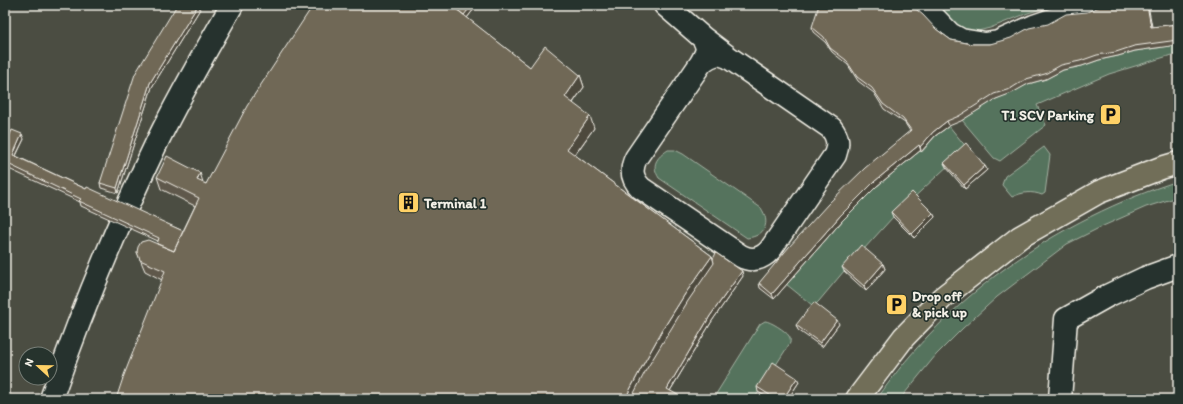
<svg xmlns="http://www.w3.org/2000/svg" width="1183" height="404" font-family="Itim,sans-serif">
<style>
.built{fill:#4b4e43;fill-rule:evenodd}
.green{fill:#54735d;stroke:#a4b2a2}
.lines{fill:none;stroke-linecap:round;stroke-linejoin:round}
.minor-casing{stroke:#f4f1e8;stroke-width:25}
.major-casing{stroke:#f4f1e8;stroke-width:25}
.minor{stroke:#26332d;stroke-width:22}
.major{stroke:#716e59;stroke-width:22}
.wall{fill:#5f594b;stroke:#f4f1e8}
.shaded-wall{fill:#4e483d;stroke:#f4f1e8}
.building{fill:#6f6757;stroke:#f4f1e8}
.labels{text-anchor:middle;stroke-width:3.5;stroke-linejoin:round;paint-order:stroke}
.poi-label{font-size:14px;font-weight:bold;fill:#f4f1e8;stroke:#26332d;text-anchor:start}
</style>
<rect width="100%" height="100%" fill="#3c433a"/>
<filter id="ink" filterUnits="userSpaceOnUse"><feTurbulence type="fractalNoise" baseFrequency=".025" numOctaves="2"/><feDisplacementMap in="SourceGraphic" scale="8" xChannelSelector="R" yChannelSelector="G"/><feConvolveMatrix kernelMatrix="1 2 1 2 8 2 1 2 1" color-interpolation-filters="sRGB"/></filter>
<g filter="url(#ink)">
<path class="built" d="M 5,5 L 1178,5 L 1178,399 L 5,399 ZM 26,354 L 50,354 L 50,378 L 26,378 Z"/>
<path class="green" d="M 936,5 L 1051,5 L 1051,6 L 1028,13 L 990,28 L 978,31 L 966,30 L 957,26 Z
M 1178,45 L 1178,53 L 1109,74 L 1037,105 L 1046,125 L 1000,161 L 994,158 L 962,120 L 996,99 L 1028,84 L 1046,79 L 1063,70 L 1082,66 L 1099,60 L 1118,56 L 1135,51 Z
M 949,126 L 967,148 L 893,217 L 844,271 L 819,301 L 816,304 L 812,305 L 786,284 L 842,221 L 877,186 L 920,150 L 922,152 L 935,136 Z
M 1044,147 L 1050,155 L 1045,193 L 1042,195 C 1032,191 1022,192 1012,197 L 1002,185 L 1005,176 Z
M 668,150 L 675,150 L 683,154 L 761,208 C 771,223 765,236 747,238 L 659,178 C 651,165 656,158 668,150 Z
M 1178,181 L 1178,197 L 1146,207 L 1103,226 L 1067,244 L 997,297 L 963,328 L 936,355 L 900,399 L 877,399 C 948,295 1059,219 1178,181 Z
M 765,321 C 770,321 786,331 789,336 C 791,339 790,340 790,343 L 754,399 L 716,399 L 716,394 L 760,324 Z"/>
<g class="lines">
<defs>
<path id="minor" d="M 665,5 L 703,38
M 922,5 L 950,34 L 961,40 L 985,44 L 998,42 L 1034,26 L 1069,14 L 1112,5
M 719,54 L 728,57 L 831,128 C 838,137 839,144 835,155 L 770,250 C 762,259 752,262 741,256 L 641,188 C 632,179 630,170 636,158 L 701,63 C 707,57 712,55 719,54 Z
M 701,63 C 707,52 709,49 703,38 L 728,57
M 51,399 C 82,310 118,223 159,138 C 181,93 207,49 232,5
M 1060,399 L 1066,319 L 1107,296 L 1145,278 L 1178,266"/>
<path id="major" d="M 857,399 L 904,337 L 942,298 L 1020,237 L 1099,192 L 1161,168 L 1178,163"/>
</defs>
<use href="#minor" class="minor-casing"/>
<use href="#major" class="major-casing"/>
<use href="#minor" class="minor"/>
<use href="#major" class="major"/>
</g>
<path class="wall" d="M 177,5 L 199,5 L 200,9 L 152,87 L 118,193 L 101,188 L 100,183 Z
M 314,5 L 477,5 L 467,18 L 530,67 L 580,75 L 584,87 L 573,103 L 594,128 L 575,155 L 712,256 L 713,259 L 743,276 L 712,321 L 670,391 L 162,280 L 145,271 L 137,252 L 157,244 L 158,241 L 81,206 L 80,202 L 9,169 L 5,179 L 5,146 L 24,139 L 16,156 L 86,189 L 183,231 L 195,206 L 161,189 L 157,177 L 204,183 L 206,184 Z
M 1178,24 L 1178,45 L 1135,51 L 1118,56 L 1099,60 L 1082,66 L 1063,70 L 1046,79 L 1028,84 L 1012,93 L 996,99 L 961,121 L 949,126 L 935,136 L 921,152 L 921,150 L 877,186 L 842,221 L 774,299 L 760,288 L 759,283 L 910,131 L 905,123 L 884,109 L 874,93 L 858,81 L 848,65 L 832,52 L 825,42 L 813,32 L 812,27 L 936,29 L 951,40 L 972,44 L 990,44 L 1152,27 Z
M 944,163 L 985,166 L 987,170 L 965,189 L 946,167 Z
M 891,212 L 933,213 L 935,217 L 914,238 L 893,217 Z
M 883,264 L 885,269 L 866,291 L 844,271 L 842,267 Z
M 839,324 L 822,347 L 798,330 L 796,325 Z
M 797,378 L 799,382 L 788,399 L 770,399 L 758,392 L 757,387 Z"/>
<path class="shaded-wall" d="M 198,5 L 199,5 L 200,9 L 152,87 L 118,193 L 117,188 L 150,83 Z
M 472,5 L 477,5 L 463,23 L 461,18 Z
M 1147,5 L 1148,5 L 1153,32 L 1151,27 Z
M 580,75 L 584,87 L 569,108 L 565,97 Z
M 590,116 L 594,128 L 571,160 L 567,149 Z
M 947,121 L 949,126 L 935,136 L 921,152 L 920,147 L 933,132 Z
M 22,134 L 24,139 L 14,159 L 13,155 Z
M 919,145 L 921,150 L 877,186 L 842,221 L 774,299 L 772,294 L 840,216 L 875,181 Z
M 8,164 L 9,169 L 5,179 L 5,170 Z
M 985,166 L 987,170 L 965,189 L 964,185 Z
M 200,173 L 204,185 L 197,180 Z
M 933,213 L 935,217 L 914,238 L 912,234 Z
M 712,256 L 716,268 L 636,399 L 625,399 L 644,363 L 663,329 L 685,294 Z
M 883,264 L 885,269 L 866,291 L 864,286 Z
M 742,271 L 743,276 L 712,321 L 668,394 L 667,389 L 710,316 Z
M 837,320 L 839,324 L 822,347 L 820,343 Z
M 797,378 L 799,382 L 788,399 L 783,399 Z"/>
<path class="building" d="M 177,5 L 198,5 L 150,83 L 117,188 L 100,183 L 135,74 Z
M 314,5 L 451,5 L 530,67 L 545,46 L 580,75 L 565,97 L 590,116 L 567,149 L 712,256 L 685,294 L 663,329 L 644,363 L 625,399 L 116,399 L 124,375 L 165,271 L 140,260 L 137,252 L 138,247 L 141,242 L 148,240 L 174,251 L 199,198 L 157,177 L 167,156 L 200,173 L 197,180 L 206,184 L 247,106 L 308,13 Z
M 451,5 L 472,5 L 464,15 Z
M 819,5 L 911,5 L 923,15 L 936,29 L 951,40 L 972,44 L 990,44 L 1011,38 L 1029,28 L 1048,24 L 1066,14 L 1087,12 L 1103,5 L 1147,5 L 1151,27 L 1178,24 L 1178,40 L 1134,46 L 1116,52 L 1097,55 L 1080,61 L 1061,65 L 1045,74 L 1026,79 L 1010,89 L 994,94 L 959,116 L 947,121 L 933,132 L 920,147 L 919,145 L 875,181 L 840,216 L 772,294 L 759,283 L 789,247 L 828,204 L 865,168 L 911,130 L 903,119 L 883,104 L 872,88 L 857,77 L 846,60 L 830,48 L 824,37 L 812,27 Z
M 12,130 L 22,134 L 13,155 L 86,189 L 87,187 L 183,231 L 174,251 L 157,244 L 159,238 L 79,201 L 81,199 L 8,164 L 5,170 L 5,146 Z
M 966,143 L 985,166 L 964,185 L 944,163 Z
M 912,192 L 933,213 L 912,234 L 891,212 Z
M 861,245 L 883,264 L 864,286 L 842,267 Z
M 716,253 L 742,271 L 710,316 L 667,389 L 685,399 L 631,399 L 646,370 L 688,301 L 714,263 L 713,259 Z
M 814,302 L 837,320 L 820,343 L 796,325 Z
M 773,362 L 797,378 L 783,399 L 776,399 L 757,387 Z"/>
</g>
<defs>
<symbol id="parking-square" viewBox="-11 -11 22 22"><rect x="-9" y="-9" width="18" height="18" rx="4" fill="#ffd166" stroke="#26332d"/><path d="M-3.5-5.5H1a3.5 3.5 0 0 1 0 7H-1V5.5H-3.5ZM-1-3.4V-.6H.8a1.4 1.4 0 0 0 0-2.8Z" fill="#111"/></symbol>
<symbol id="building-square" viewBox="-11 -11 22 22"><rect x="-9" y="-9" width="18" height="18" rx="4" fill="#ffd166" stroke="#26332d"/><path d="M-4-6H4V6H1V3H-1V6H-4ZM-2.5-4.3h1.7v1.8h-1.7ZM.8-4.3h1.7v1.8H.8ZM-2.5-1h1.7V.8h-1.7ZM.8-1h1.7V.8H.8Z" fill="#111"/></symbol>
</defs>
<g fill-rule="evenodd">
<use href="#parking-square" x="1098" y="102" width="25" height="25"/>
<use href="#building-square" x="396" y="190" width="25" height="25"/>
<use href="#parking-square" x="884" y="292" width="25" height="25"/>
</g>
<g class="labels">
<g class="poi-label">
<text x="1094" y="120" text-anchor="end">T1 SCV Parking</text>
<text x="424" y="208">Terminal 1</text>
<text x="912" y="301">Drop off<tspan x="912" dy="16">&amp; pick up</tspan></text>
</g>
</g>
<rect width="1183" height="404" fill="none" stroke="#26332d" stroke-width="20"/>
<rect x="10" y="10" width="1163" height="384" fill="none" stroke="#f4f1e8" stroke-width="1.5" filter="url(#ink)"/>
<g transform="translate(38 366) rotate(292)"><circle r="19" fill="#26332d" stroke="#787f78"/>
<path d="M0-3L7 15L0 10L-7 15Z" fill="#ffd166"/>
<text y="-6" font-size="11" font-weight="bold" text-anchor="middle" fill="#f4f1e8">N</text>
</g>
</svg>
